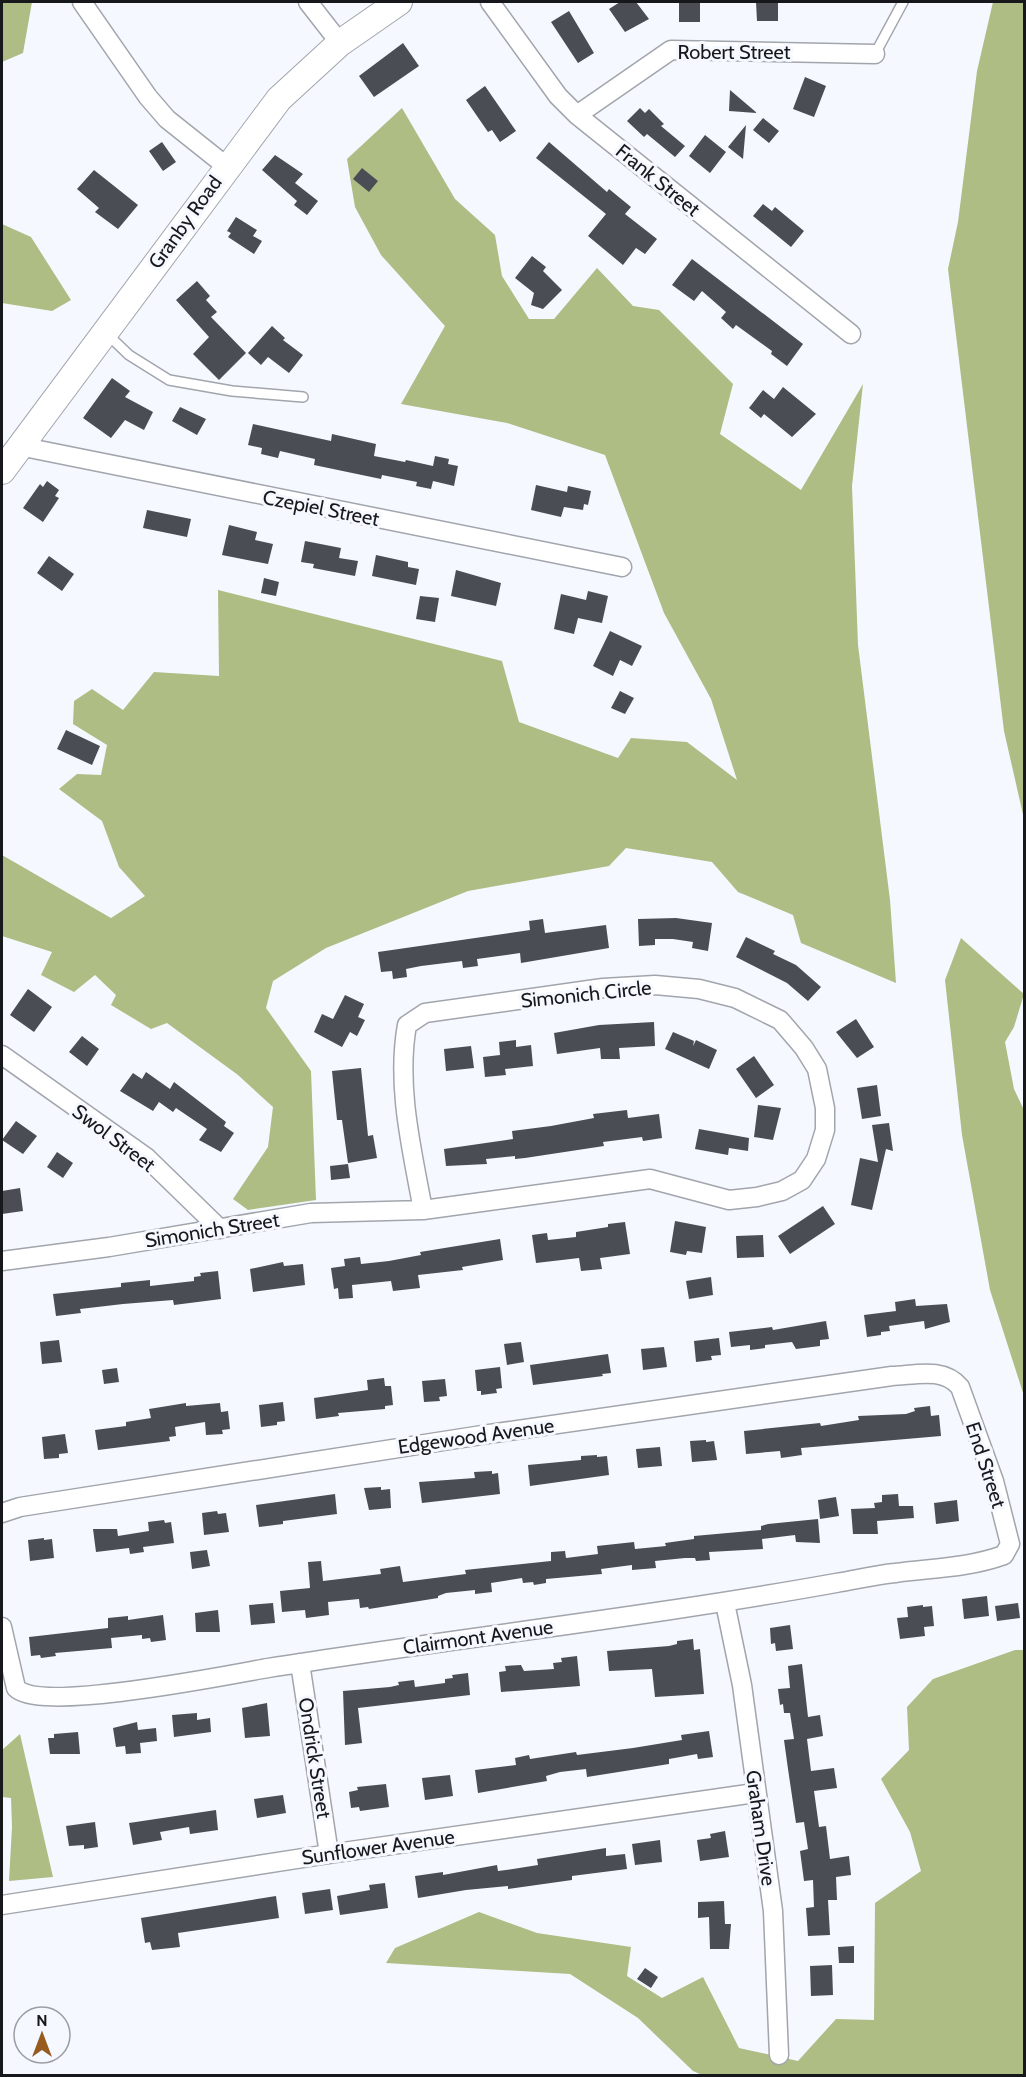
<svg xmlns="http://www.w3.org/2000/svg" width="1026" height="2077" font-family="Cabin,sans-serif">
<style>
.forest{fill:#adbd84}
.building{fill:#4a4d53}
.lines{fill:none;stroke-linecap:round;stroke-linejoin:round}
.service-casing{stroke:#a1a5ac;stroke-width:12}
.minor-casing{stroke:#a1a5ac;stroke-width:21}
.secondary-casing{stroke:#a1a5ac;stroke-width:28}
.service{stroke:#fff;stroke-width:9}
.minor{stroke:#fff;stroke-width:18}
.secondary{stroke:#fff;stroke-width:26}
.labels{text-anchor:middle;stroke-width:6;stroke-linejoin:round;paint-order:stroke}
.street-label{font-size:20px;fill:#17181b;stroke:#f5f8ff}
</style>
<rect width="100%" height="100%" fill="#f5f8ff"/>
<path class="forest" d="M 2,2 L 32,2 L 23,53 L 2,62 Z
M 993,2 L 1024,2 L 1024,819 L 1004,731 L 948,269 L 958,222 L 977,71 Z
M 402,108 L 455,199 L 495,235 L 502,276 L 529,319 L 554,319 L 597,268 L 633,306 L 659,310 L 733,384 L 720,434 L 801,490 L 863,384 L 852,486 L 858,645 L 890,900 L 896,983 L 801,943 L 793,915 L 738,892 L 712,862 L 626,848 L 609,866 L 468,891 L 326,948 L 273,981 L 266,1008 L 311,1071 L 316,1200 L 248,1210 L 233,1199 L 268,1147 L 273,1107 L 238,1075 L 167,1023 L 151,1029 L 111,1005 L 116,995 L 95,975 L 74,992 L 41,975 L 52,952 L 2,936 L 2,855 L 111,918 L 145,896 L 119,867 L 102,821 L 59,789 L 77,774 L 101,775 L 107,745 L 73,724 L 74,701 L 92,689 L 123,710 L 154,672 L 219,676 L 218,590 L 502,661 L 519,722 L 618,758 L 631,738 L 687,742 L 737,780 L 711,699 L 664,613 L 605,455 L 507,423 L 401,404 L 445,326 L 381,255 L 355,207 L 347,159 Z
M 2,224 L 31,237 L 71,300 L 52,311 L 2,303 Z
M 961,938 L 1024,994 L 1014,1027 L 1005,1042 L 1014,1089 L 1024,1110 L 1024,1396 L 990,1290 L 962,1135 L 945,980 Z
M 1015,1650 L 1024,1650 L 1024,2075 L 702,2075 L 693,2071 L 638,2018 L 570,1974 L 386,1963 L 395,1948 L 479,1912 L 537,1933 L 631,1947 L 627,1976 L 662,1998 L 703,1977 L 739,2048 L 798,2061 L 836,2019 L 874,2020 L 875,1903 L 921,1871 L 910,1832 L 881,1779 L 909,1750 L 907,1707 L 933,1679 Z
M 20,1734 L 53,1877 L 9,1881 L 12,1827 L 11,1798 L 2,1797 L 2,1750 Z"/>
<path class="building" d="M 620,2 L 636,2 L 649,19 L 625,32 L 609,9 Z
M 679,2 L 700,2 L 700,22 L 679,22 Z
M 756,2 L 778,2 L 778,21 L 757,21 Z
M 569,11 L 594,53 L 578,63 L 551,22 Z
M 403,43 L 419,66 L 374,97 L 359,76 Z
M 805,77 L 826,86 L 814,117 L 793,109 Z
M 485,86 L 516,131 L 500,142 L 492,130 L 488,132 L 466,100 Z
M 730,90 L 757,113 L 729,111 Z
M 640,108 L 645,113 L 649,109 L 664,124 L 661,126 L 685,146 L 675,157 L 647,134 L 644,137 L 627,121 Z
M 763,118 L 779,131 L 769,143 L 753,130 Z
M 746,125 L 743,159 L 728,147 Z
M 705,135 L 726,152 L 710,173 L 689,156 Z
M 162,142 L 176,162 L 163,171 L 149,151 Z
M 549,142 L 607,192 L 609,189 L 631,207 L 625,214 L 657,239 L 645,254 L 636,248 L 623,265 L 588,236 L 606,214 L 536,158 Z
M 275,155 L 303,174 L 295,183 L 318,201 L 307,215 L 294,205 L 297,201 L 262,170 Z
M 362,168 L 378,181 L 369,192 L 353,179 Z
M 94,170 L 138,205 L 118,229 L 95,212 L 99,208 L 77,189 Z
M 763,204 L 772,211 L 775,207 L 804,231 L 791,247 L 753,216 Z
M 236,217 L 257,230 L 253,236 L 262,241 L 254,254 L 228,237 L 231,233 L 227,231 Z
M 532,256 L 546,267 L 543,271 L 562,290 L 543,309 L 531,305 L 534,293 L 515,278 Z
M 692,259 L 803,344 L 787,366 L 771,354 L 772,351 L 736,325 L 733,329 L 721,318 L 726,312 L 702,291 L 694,301 L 672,285 Z
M 197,281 L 210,296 L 206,300 L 217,312 L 211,317 L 246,353 L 219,380 L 193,354 L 209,337 L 176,300 Z
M 272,326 L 285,338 L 283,340 L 303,355 L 289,373 L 268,357 L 261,365 L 248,353 Z
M 112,378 L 130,391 L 125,397 L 153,412 L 144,430 L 125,420 L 111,438 L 83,418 Z
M 783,387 L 816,414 L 792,437 L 764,414 L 761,418 L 749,408 L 763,390 L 774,399 Z
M 180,407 L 206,419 L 197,435 L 172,421 Z
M 253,424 L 331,441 L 332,434 L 376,444 L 374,456 L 405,462 L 406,460 L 433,466 L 435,456 L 449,459 L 448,464 L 458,466 L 454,486 L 433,481 L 431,489 L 416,486 L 417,482 L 382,475 L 381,479 L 314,465 L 315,459 L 280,451 L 278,458 L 261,454 L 262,448 L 248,445 Z
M 47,481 L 59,490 L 55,496 L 59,498 L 43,522 L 23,508 L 40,484 L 43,487 Z
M 536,485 L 567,492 L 568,486 L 591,491 L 588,505 L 584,504 L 583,510 L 564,507 L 561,517 L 531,510 Z
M 147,510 L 191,519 L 187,537 L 143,528 Z
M 229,525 L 257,532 L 255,540 L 273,544 L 268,564 L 222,555 Z
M 305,541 L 341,548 L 339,558 L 358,561 L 355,576 L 313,568 L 314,564 L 301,562 Z
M 376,555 L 408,562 L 408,567 L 419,569 L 416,585 L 372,576 Z
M 49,556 L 74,574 L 62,591 L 37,573 Z
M 456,570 L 501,583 L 496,606 L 451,596 Z
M 264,578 L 279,582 L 276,596 L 261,593 Z
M 588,591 L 608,596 L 602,623 L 578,618 L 574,634 L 554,629 L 561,594 L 586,600 Z
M 420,596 L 439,598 L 435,622 L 416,619 Z
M 610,631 L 642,646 L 632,666 L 620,660 L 613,676 L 593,666 Z
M 620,691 L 634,698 L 625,714 L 611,708 Z
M 66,730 L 100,746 L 92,765 L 57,749 Z
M 676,918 L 712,923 L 708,951 L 692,948 L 693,942 L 673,939 L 655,939 L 655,945 L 639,946 L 638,919 Z
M 543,919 L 545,933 L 606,925 L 609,948 L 521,963 L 520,953 L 477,959 L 478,966 L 463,968 L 462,961 L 421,966 L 406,969 L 407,977 L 393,979 L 392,971 L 381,972 L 378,952 L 530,930 L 529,921 Z
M 746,937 L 775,951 L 773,954 L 796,965 L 821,987 L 808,1001 L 787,983 L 736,957 Z
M 28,989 L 52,1007 L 34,1032 L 10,1015 Z
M 345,995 L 364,1004 L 358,1017 L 365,1020 L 357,1036 L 350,1032 L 342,1047 L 314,1032 L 322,1014 L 333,1019 Z
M 856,1019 L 874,1047 L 857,1058 L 836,1032 Z
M 654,1022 L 655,1046 L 619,1048 L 620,1059 L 601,1059 L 600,1048 L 557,1054 L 554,1033 L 599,1025 Z
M 673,1032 L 694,1041 L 693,1046 L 696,1040 L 717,1050 L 709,1069 L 665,1049 Z
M 82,1036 L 99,1049 L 87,1066 L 69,1052 Z
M 516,1040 L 516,1047 L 531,1045 L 533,1066 L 505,1069 L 506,1075 L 485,1077 L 483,1057 L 500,1055 L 499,1042 Z
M 471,1046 L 474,1068 L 446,1071 L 444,1049 Z
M 754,1056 L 774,1085 L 756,1098 L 736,1069 Z
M 361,1068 L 368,1136 L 373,1135 L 377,1158 L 348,1163 L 342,1120 L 337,1120 L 332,1071 Z
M 146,1072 L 170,1089 L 174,1082 L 226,1122 L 224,1126 L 234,1133 L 221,1152 L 199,1140 L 207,1129 L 176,1108 L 173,1112 L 159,1102 L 153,1111 L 120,1091 L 133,1073 L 142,1079 Z
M 877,1085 L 881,1116 L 862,1119 L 857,1088 Z
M 758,1105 L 781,1108 L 773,1140 L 754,1137 Z
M 627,1110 L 628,1118 L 659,1114 L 662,1138 L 643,1141 L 642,1137 L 603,1142 L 604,1146 L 525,1158 L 515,1159 L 515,1156 L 486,1159 L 487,1164 L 446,1166 L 444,1149 L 513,1139 L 512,1131 L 551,1126 L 594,1118 L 593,1114 Z
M 16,1121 L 37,1136 L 23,1154 L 2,1140 Z
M 889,1123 L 893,1151 L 886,1149 L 872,1210 L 851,1205 L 860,1158 L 878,1162 L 872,1125 Z
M 699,1129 L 749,1138 L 748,1151 L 729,1148 L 728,1155 L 695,1149 Z
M 57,1152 L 73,1163 L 63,1178 L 47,1167 Z
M 348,1164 L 350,1178 L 331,1180 L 330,1166 Z
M 20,1188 L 23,1211 L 2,1214 L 2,1191 Z
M 823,1206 L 835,1224 L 790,1254 L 778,1236 Z
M 675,1221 L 706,1227 L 702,1253 L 687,1251 L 686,1255 L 670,1252 Z
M 625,1222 L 630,1254 L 600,1258 L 602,1269 L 581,1271 L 579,1258 L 536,1263 L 532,1235 L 547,1233 L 548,1240 L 576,1237 L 576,1232 L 608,1227 L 608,1224 Z
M 763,1235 L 764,1257 L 737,1258 L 736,1236 Z
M 500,1239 L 503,1260 L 462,1267 L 463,1270 L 418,1275 L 420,1288 L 393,1291 L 391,1281 L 352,1285 L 353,1298 L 339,1299 L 338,1288 L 334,1289 L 331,1268 L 345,1266 L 344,1259 L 360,1257 L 361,1264 L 389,1261 L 421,1255 L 420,1252 Z
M 283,1262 L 284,1266 L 303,1264 L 305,1285 L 253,1292 L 250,1269 Z
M 218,1271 L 221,1299 L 174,1305 L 173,1300 L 123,1304 L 80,1309 L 81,1313 L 56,1316 L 53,1294 L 121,1287 L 121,1283 L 150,1280 L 150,1286 L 194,1281 L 194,1277 L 201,1276 L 200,1273 Z
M 711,1277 L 713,1295 L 689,1299 L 686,1281 Z
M 915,1299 L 916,1306 L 947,1304 L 950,1322 L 925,1329 L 924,1321 L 889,1326 L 890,1331 L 881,1332 L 881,1335 L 867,1337 L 864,1315 L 896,1311 L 895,1302 Z
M 826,1321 L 829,1339 L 820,1340 L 820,1346 L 796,1349 L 792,1342 L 765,1345 L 765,1348 L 750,1350 L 750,1345 L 731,1347 L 729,1332 L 772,1327 L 773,1330 Z
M 719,1338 L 721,1355 L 711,1356 L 712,1360 L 696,1362 L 694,1341 Z
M 59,1340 L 62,1362 L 42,1364 L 40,1342 Z
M 521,1342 L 524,1362 L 507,1365 L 504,1344 Z
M 664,1347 L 667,1367 L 643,1370 L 641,1349 Z
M 608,1354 L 611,1373 L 602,1374 L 603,1376 L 533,1385 L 530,1365 Z
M 500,1367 L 502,1388 L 496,1389 L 497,1393 L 481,1395 L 481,1391 L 477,1391 L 475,1370 Z
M 117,1368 L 119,1382 L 104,1384 L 102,1370 Z
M 384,1378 L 385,1386 L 391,1386 L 393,1405 L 385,1406 L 385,1409 L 338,1413 L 339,1416 L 316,1419 L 314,1398 L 368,1390 L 367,1380 Z
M 445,1379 L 447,1396 L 439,1397 L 440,1401 L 424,1402 L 422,1381 Z
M 283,1402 L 285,1421 L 277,1422 L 277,1425 L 261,1427 L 259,1405 Z
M 186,1403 L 186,1406 L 220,1403 L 221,1412 L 228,1411 L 230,1429 L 222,1430 L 223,1434 L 206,1435 L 205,1422 L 175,1427 L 176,1436 L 169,1437 L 170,1441 L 98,1450 L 95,1430 L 126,1426 L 126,1422 L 151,1418 L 149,1409 Z
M 930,1406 L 931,1416 L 939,1415 L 941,1436 L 801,1448 L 802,1455 L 781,1458 L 780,1451 L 746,1454 L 744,1431 L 820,1423 L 821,1426 L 859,1420 L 858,1416 L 906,1414 L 915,1411 L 914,1408 Z
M 65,1434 L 68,1453 L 59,1454 L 59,1458 L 44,1459 L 42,1437 Z
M 706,1440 L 706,1442 L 714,1441 L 717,1460 L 692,1462 L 690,1441 Z
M 660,1447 L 662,1466 L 638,1468 L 636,1449 Z
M 597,1455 L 597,1457 L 607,1456 L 609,1475 L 530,1486 L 528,1465 L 581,1460 L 581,1456 Z
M 492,1471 L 492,1474 L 498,1473 L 500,1494 L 422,1503 L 419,1482 L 475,1478 L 474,1472 Z
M 381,1487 L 381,1490 L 390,1489 L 391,1508 L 369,1510 L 364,1488 Z
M 335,1494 L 337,1514 L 283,1521 L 283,1524 L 259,1527 L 256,1505 Z
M 898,1494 L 899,1506 L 913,1506 L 914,1518 L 877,1521 L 878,1534 L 853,1534 L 851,1509 L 875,1508 L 874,1503 L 882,1502 L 882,1495 Z
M 836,1497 L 839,1516 L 820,1519 L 818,1500 Z
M 957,1500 L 959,1521 L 936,1524 L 934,1503 Z
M 217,1511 L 218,1514 L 226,1513 L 229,1532 L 204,1535 L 202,1513 Z
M 818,1519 L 820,1543 L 796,1542 L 795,1535 L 762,1539 L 763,1549 L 709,1552 L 710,1560 L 696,1561 L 695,1558 L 685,1558 L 655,1561 L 656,1568 L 632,1570 L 632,1565 L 601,1569 L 602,1574 L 546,1579 L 546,1583 L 534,1585 L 533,1582 L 523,1583 L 522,1578 L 491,1583 L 492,1592 L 475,1594 L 475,1590 L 446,1593 L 438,1596 L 438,1598 L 369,1609 L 368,1607 L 360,1608 L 359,1599 L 328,1602 L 329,1615 L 306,1618 L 305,1610 L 282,1612 L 280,1591 L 310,1588 L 308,1562 L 321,1561 L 323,1581 L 381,1574 L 380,1569 L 400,1566 L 403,1582 L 466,1574 L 465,1570 L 551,1561 L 551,1552 L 565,1551 L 566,1558 L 598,1554 L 597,1546 L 634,1542 L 635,1549 L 666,1546 L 665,1543 L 694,1539 L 694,1536 L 761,1530 L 761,1526 L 768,1524 Z
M 164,1520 L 165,1523 L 171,1522 L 174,1543 L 143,1547 L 144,1552 L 130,1554 L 129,1548 L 96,1552 L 93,1529 L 117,1529 L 118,1536 L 149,1531 L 148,1522 Z
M 44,1538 L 44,1540 L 52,1539 L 54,1558 L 30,1561 L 28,1540 Z
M 207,1550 L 210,1566 L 192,1569 L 190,1552 Z
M 987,1596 L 989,1616 L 964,1619 L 962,1599 Z
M 273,1603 L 275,1623 L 251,1625 L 249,1605 Z
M 1018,1603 L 1020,1618 L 997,1621 L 995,1606 Z
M 923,1605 L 923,1607 L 932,1606 L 934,1626 L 924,1627 L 925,1636 L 900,1639 L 897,1618 L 908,1617 L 907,1607 Z
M 218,1610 L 220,1632 L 196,1632 L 195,1613 Z
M 163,1615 L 166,1640 L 151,1642 L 150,1638 L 142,1639 L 142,1635 L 111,1638 L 112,1648 L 55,1653 L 56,1656 L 41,1658 L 40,1655 L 31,1656 L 29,1637 L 108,1628 L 108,1618 L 128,1616 L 128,1620 Z
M 790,1625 L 793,1649 L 776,1651 L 775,1643 L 771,1644 L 770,1628 Z
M 693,1639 L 694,1650 L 700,1649 L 704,1694 L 655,1697 L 652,1669 L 609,1671 L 607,1651 L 669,1646 L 677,1644 L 677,1641 Z
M 577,1656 L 580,1686 L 501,1692 L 499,1672 L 506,1671 L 505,1666 L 521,1665 L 524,1671 L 554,1669 L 553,1663 L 562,1662 L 561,1658 Z
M 802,1664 L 808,1717 L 820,1715 L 823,1736 L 807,1739 L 811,1771 L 834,1768 L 837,1788 L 814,1791 L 819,1827 L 826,1826 L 830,1859 L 849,1856 L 851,1875 L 836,1877 L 837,1900 L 828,1900 L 830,1935 L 808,1936 L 806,1908 L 814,1907 L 813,1880 L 804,1881 L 800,1851 L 808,1849 L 804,1822 L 796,1823 L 788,1769 L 784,1740 L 794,1739 L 790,1713 L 784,1713 L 783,1704 L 780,1705 L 778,1689 L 790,1688 L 788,1666 Z
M 468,1673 L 470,1695 L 358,1708 L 362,1743 L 345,1745 L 343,1691 L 390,1687 L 399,1685 L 398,1682 L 414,1680 L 415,1687 L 445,1683 L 445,1679 L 453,1678 L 452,1675 Z
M 267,1703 L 270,1736 L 245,1738 L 242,1708 Z
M 197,1713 L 197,1720 L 210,1718 L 211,1732 L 174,1737 L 172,1715 Z
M 137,1722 L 138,1730 L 156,1728 L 157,1741 L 140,1743 L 141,1753 L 126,1754 L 125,1746 L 116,1747 L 113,1728 Z
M 709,1731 L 713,1757 L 698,1759 L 697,1754 L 669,1759 L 669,1764 L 587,1777 L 586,1769 L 560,1772 L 546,1776 L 547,1781 L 478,1793 L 475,1770 L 516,1765 L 515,1758 L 529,1755 L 530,1759 L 576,1752 L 577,1755 L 633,1748 L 682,1740 L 681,1735 Z
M 78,1732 L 80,1754 L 50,1754 L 48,1738 L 54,1738 L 54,1734 Z
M 450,1775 L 453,1796 L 425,1800 L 422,1778 Z
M 386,1784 L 389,1807 L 360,1811 L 359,1807 L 351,1808 L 349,1792 L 358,1790 L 357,1787 Z
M 283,1795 L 286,1813 L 257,1818 L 254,1799 Z
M 216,1810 L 218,1830 L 190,1834 L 189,1827 L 160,1832 L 162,1840 L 133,1845 L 129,1823 Z
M 95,1822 L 98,1847 L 84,1849 L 84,1845 L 69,1846 L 66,1826 Z
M 725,1831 L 729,1857 L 700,1861 L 697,1840 L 711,1838 L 710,1834 Z
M 660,1840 L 662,1862 L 635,1865 L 632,1844 Z
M 606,1848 L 606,1856 L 625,1854 L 627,1869 L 572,1876 L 572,1880 L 508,1889 L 508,1886 L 466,1890 L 418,1898 L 415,1876 L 443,1872 L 443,1875 L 497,1865 L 498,1871 L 513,1869 L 538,1865 L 537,1859 Z
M 385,1883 L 388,1908 L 340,1915 L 337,1896 L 370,1890 L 369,1885 Z
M 330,1889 L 333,1910 L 305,1914 L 302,1893 Z
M 276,1896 L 279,1918 L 178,1933 L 180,1947 L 152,1950 L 150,1942 L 145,1943 L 141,1918 Z
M 724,1901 L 725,1924 L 731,1924 L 729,1949 L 710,1949 L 709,1917 L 698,1918 L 698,1902 Z
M 854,1946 L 854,1963 L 839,1963 L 838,1947 Z
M 832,1965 L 833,1995 L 811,1996 L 810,1966 Z
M 645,1968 L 658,1977 L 651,1988 L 637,1979 Z"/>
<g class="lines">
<defs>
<path id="service" d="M 875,54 L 903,2
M 106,333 L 129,355 L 169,380 L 232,391 L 303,397"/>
<path id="minor" d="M 82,2 L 148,97 L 167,119 L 226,166
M 308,2 L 340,43
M 490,2 L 558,96 L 577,115 L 851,334
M 577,115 L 671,50 L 875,54
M 19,446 L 622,567
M 2,1055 L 146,1157 L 220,1229
M 2,1261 L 109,1247 L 311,1213 L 423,1210 L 650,1179 L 729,1200 L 757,1197 L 782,1191 L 802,1180 L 816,1159 L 825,1130 L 825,1108 L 817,1069 L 804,1048 L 780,1020 L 735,998 L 699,989 L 655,985 L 603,988 L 425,1013 L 407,1025 C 396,1086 412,1150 423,1210
M 2,1513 L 20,1507 L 482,1435 L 892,1376 C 916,1375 943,1367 960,1387 L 994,1481 L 1010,1544 L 1004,1555 C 968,1568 932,1568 895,1573 C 875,1575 855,1580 836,1583 C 647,1617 457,1638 268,1668 C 228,1675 40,1713 16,1688 L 2,1627
M 725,1603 L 742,1685 L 773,1911 L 779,2055
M 300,1663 L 329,1854
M 2,1905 L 329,1854 L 755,1793"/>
<path id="secondary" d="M 2,471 L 279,99 L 340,43 L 399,2"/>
</defs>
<use href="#service" class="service-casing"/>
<use href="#minor" class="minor-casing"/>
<use href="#secondary" class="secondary-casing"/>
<use href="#service" class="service"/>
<use href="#minor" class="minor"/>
<use href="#secondary" class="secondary"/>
</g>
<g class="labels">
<g class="street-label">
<text x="734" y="59">Robert Street</text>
<text transform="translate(658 180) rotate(39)" y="7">Frank Street</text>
<text transform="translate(185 222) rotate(-54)" y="7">Granby Road</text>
<text transform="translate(321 508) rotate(11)" y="7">Czepiel Street</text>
<text transform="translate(586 994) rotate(-6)" y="7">Simonich Circle</text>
<text transform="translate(114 1138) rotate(37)" y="7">Swol Street</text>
<text transform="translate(212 1230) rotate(-9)" y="7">Simonich Street</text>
<text transform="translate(476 1436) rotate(-8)" y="7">Edgewood Avenue</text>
<text transform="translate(986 1465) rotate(72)" y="7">End Street</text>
<text transform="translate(478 1637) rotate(-8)" y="7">Clairmont Avenue</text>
<text transform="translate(315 1758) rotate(81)" y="7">Ondrick Street</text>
<text transform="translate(761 1828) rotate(82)" y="7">Graham Drive</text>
<text transform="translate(378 1847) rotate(-8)" y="7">Sunflower Avenue</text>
</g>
</g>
<rect width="1026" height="2077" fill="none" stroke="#17181b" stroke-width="6"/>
<g transform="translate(42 2035)"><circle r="28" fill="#f5f8ff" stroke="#9c9ea4" stroke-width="1.5"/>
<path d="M0-4.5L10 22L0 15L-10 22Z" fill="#975a1f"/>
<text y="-9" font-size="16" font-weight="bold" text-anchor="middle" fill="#17181b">N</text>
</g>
</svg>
